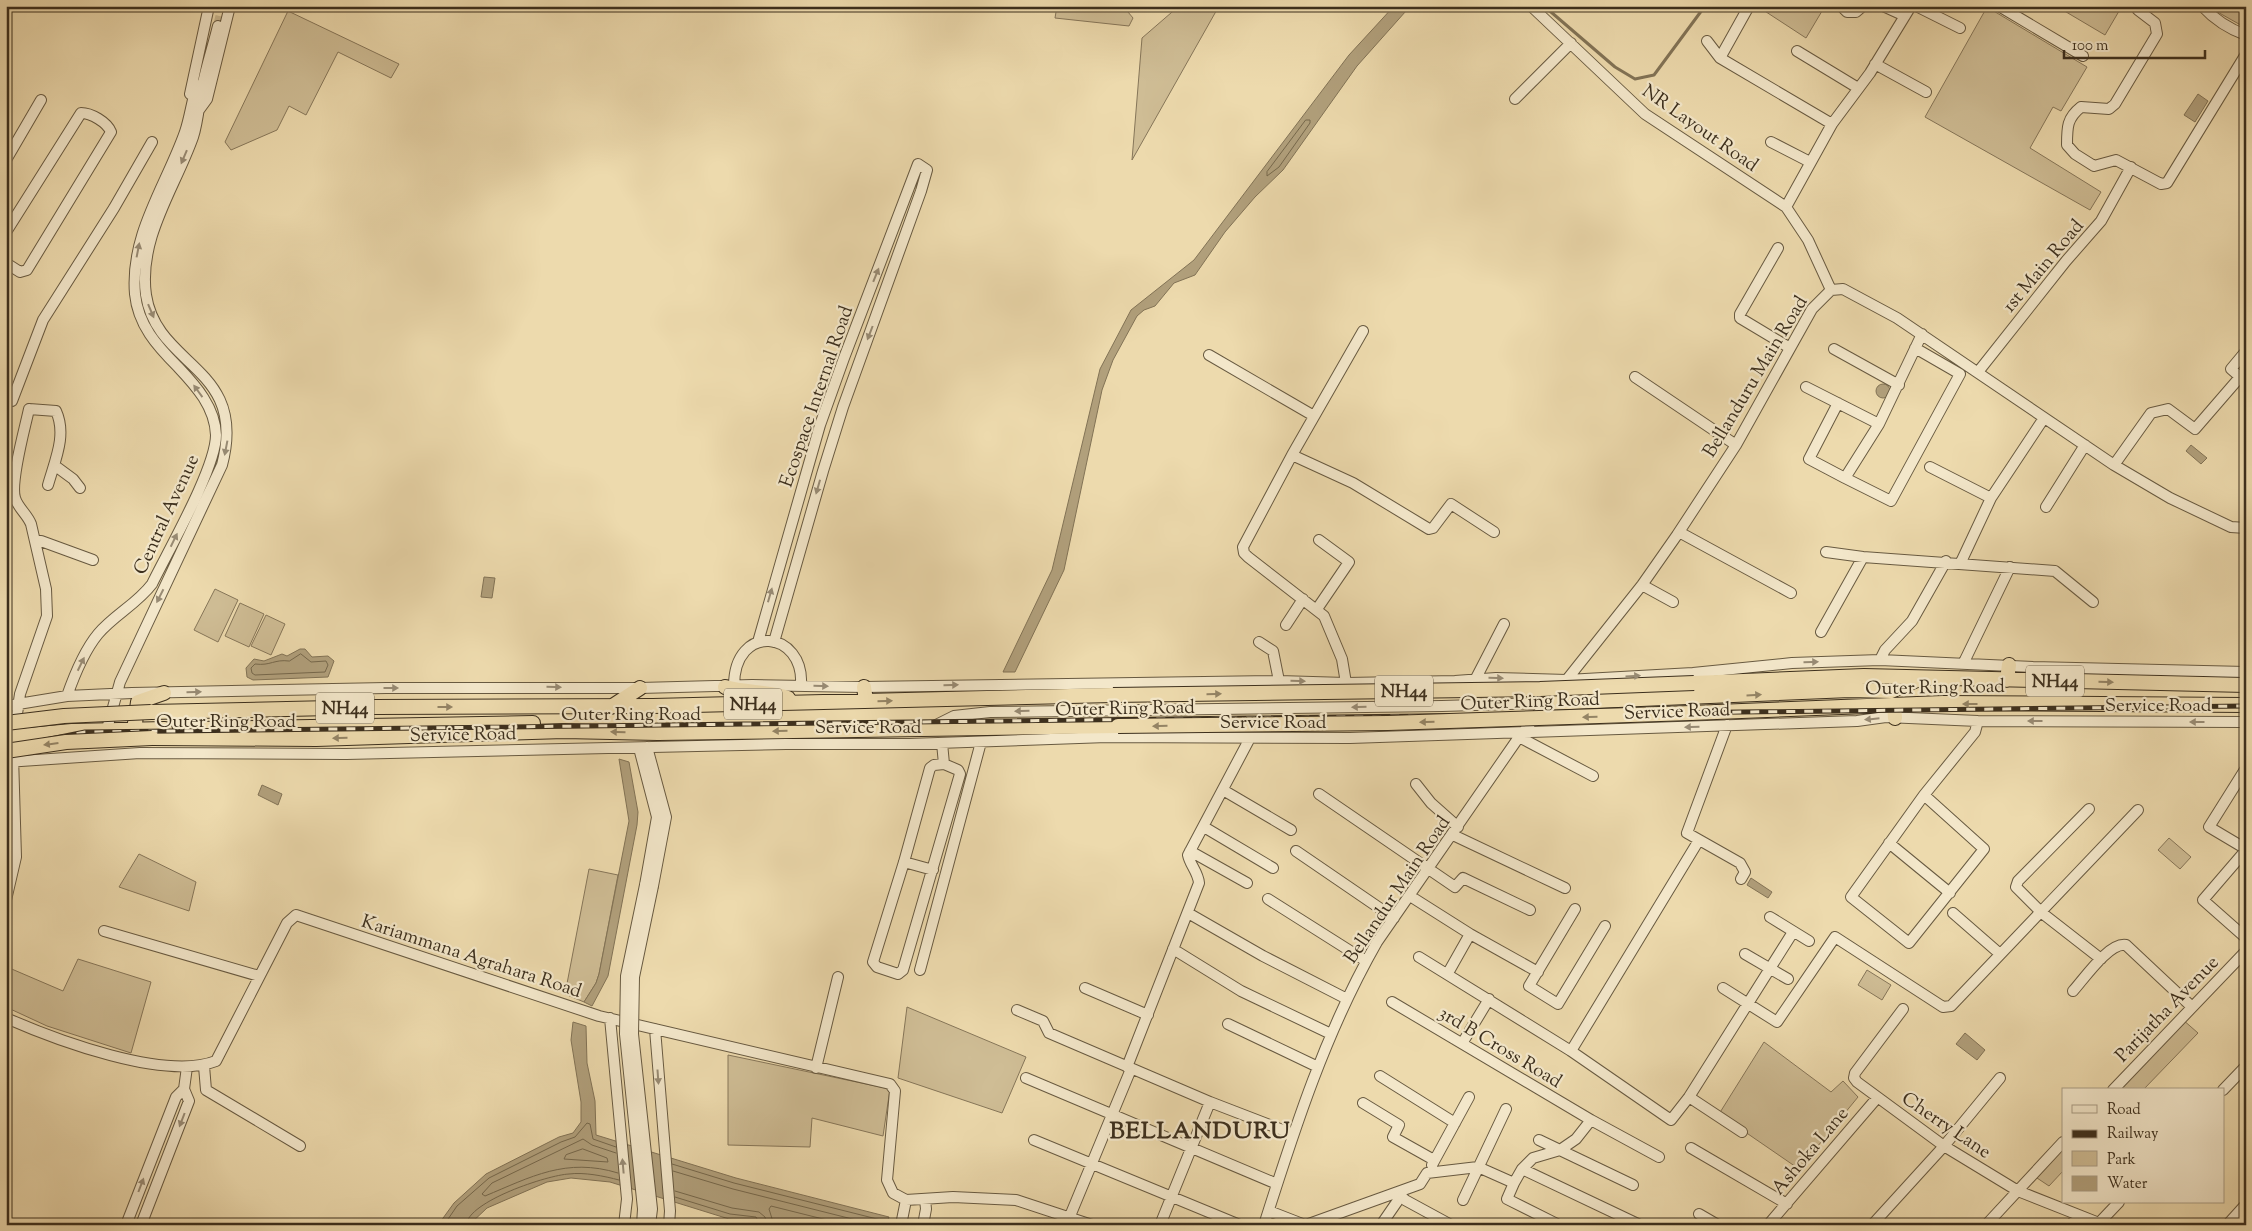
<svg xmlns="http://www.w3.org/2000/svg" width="2252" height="1231" font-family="'Sorts Mill Goudy',serif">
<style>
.green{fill:#cfbd95;stroke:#867659}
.water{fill:#b1a07c;stroke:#827356}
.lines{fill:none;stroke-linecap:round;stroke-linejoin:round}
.shore{stroke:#76684c;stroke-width:1}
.stream{stroke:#827356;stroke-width:3}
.minor-tunnel{stroke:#cab890;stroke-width:10;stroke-dasharray:10 5;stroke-linecap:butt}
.minor-casing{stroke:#685a41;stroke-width:12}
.highway-casing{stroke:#3c2f1d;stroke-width:16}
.minor{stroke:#f3e7ca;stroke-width:10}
.highway{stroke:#eddaad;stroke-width:14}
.rail-casing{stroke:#3c2f1d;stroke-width:5}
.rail{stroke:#f3e7ca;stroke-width:3;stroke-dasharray:9;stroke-linecap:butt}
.minor-bridge-casing{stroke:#685a41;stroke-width:12;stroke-linecap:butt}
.highway-bridge-casing{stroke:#3c2f1d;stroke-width:16;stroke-linecap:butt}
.minor-bridge{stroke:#f3e7ca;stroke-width:10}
.highway-bridge{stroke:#eddaad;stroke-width:14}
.oneway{fill:#988b74}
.oneway2{fill:#948465}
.labels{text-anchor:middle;stroke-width:4.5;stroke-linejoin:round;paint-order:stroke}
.shield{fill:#f3e7ca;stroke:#736651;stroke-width:1}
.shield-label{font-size:18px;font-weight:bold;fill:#3c2f1d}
.street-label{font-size:19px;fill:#3c2f1d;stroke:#f3e7ca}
.district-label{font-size:24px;font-weight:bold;letter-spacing:1px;fill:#3c2f1d;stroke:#f3e7ca}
</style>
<rect width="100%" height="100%" fill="#eddaad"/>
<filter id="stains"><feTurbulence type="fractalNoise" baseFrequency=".004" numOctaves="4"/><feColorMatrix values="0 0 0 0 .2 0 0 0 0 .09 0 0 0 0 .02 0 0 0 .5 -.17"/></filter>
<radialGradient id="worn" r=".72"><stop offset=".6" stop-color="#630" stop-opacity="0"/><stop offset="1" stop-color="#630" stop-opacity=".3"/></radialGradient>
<path class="green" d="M 1057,6 L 1123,6 L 1133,18 L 1129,26 L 1055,18 Z
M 1179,6 L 1219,6 L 1132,160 L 1142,38 Z
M 1757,6 L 1825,6 L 1806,38 Z
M 2056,6 L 2122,6 L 2105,35 Z
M 2216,6 L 2246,6 L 2246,28 L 2214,10 Z
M 1987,7 L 2087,67 L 2061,111 L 2053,107 L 2030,148 L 2101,192 L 2090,210 L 1925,117 Z
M 288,11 L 399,64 L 391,78 L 338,52 L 306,115 L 289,106 L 277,130 L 231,150 L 225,142 Z
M 215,589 L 238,600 L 218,642 L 194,630 Z
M 240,603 L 264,614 L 249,647 L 225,636 Z
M 266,615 L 285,624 L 271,655 L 251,646 Z
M 2169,838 L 2191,857 L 2180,869 L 2158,850 Z
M 139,854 L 196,882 L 189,911 L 119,887 Z
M 589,869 L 618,875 L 599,974 L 596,983 L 584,1002 L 565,994 Z
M 78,959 L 151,982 L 131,1053 L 47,1026 L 6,1007 L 7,967 L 63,991 Z
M 1867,970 L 1891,985 L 1882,1000 L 1858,985 Z
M 907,1007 L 1026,1057 L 1002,1113 L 898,1078 Z
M 2182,1019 L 2198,1033 L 2143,1090 L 2116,1090 Z
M 1764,1042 L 1831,1092 L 1843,1081 L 1858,1097 L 1799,1169 L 1719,1114 Z
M 728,1055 L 890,1089 L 883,1136 L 812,1118 L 810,1147 L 728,1145 Z
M 2063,1145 L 2063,1171 L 2049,1186 L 2034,1176 Z"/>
<path class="water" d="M 1394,6 L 1403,6 L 1406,11 L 1357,66 L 1283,170 L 1255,197 L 1225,232 L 1195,275 L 1174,283 L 1155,306 L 1144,310 L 1137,316 L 1113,360 L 1102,390 L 1064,570 L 1015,672 L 1003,672 L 1052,570 L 1100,369 L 1131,310 L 1194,260 L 1349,55 Z
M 2198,94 L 2208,101 L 2195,122 L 2184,115 Z
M1876 391a7 7 0 1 1 14 0a7 7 0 1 1-14 0Z
M 2191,445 L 2207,458 L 2201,464 L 2186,451 Z
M 484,577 L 495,578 L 492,598 L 481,597 Z
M 300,649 L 305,649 L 312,657 L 328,656 L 334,661 L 328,677 L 253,680 L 247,677 L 246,668 L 254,659 L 264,661 L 282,654 L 287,656 Z
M 619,759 L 629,762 L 638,812 L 637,825 L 608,976 L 592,1006 L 584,1002 L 596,983 L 599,974 L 629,821 Z
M 262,785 L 282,794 L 278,805 L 258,795 Z
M 1751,878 L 1772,892 L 1768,898 L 1747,885 Z
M 573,1022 L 586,1026 L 587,1063 L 595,1101 L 596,1135 L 736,1178 L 889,1217 L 887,1225 L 776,1225 L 729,1219 L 610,1182 L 571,1178 L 547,1182 L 487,1208 L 469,1225 L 438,1225 L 454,1203 L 486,1174 L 559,1137 L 573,1133 L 581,1122 L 581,1102 L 571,1040 Z
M 1965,1033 L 1985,1050 L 1977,1060 L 1956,1044 Z"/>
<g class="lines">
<path class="shore" d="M 1306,120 L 1310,120 L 1310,123 L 1279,167 L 1267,176 L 1267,172 Z
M 301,654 L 311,662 L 326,661 L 328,665 L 325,672 L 255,675 L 252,673 L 251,668 L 255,664 C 271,666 274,659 289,661 Z
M 583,1149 L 607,1158 L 608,1162 L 564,1159 L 566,1155 Z
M 616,1153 L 592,1145 L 583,1139 L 492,1183 L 482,1194 L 485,1196 C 531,1177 566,1157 618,1173
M 672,1164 L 734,1183 L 881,1220 L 883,1225
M 673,1171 L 733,1189 L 876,1225
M 675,1191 L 732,1208 L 759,1212 L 765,1217 L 767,1225
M 675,1197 L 730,1214 L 756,1217 L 760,1225
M 444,1225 L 457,1206 L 489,1178 L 561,1142 L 575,1137 L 587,1123 L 590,1124 L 593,1139 L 616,1147
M 466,1225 C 468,1201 548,1175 569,1174 C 584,1172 604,1176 619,1180
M 774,1225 L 769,1209 L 771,1206 L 847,1225"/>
<path class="stream" d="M 1544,6 L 1615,67 L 1635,79 L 1654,75 L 1705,6"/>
<path class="minor-tunnel" d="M 218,26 L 223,6"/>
<defs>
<path id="minor" d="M 1531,6 L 1645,114 L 1786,207 L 1808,240 L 1831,290
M 1841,6 L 1847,12 L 1856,12 L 1863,6
M 1883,6 L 1905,16
M 1916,6 L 1960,28
M 1999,6 L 2083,56
M 2140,6 L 2138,10 L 2155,23 L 2157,34 L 2115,104 L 2109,109 L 2081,107 C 2067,118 2067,127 2067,145 L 2075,154 L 2094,166 L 2116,160 L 2161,184 L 2167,183 L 2246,54
M 2202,6 C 2214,19 2229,29 2246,35
M 1707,41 L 1720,58 L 1832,124
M 1797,51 L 1858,88
M 1720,58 L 1749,6
M 1875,64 L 1926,92
M 190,94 L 209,6
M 1515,99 L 1571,43
M 199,110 L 207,99 L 230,6
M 1771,142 L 1810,162
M 6,160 L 41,100
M 1786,207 L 1832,124 L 1870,73 L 1911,6
M 6,232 L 81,113 C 91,113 107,122 111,132 L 27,270 L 20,272 L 6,263
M 1778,248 L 1740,314 L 1740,318 L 1790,348
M 1834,349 L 1899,385
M 2246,351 L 2231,369 L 2246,382
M 1209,355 L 1314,416
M 1978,372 L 2066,261 L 2101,221 L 2131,167
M 1635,377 L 1736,445
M 1806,387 L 1879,424
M 12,401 L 43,320 L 114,208 L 152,142
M 1838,403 L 1809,459 L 1845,478 L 1879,424 L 1922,334
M 29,409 L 56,411 C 67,435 55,460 48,485
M 1292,455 L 1353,483 L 1429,529 L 1433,528 L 1451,504 L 1494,532
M 54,465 L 73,479 L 80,488
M 2114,465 L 2151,413 L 2168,409 L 2195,429 L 2240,377
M 1930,467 L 1991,498
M 1845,478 L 1891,501 L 1960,374 L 1915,348
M 2046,507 L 2085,445
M 1679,532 L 1791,593
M 35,541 L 41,541 L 93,560
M 1826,552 L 1863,557 L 2055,571 L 2093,602
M 1961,562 L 1991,498 L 2044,418
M 1642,585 L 1673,602
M 1317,609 L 1349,562 L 1319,540
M 1286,625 L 1303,599
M 1821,632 L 1863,557
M 758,642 L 820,425 L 844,358 L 918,164 L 927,170 L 921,191 L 843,407 L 823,471 L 774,642
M 1259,642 L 1273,651 L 1279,681
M 1880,660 L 1885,650 L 1912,621 L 1946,561
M 1964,662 L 2010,567
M 1474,682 L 1504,624
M 1565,682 L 1642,585 L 1677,535 L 1736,445 L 1812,309 L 1831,290 L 1843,289 L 1897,318 L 2114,465 L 2170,498 L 2231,527 L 2246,528
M 1346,683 L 1342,659 L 1324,616 L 1248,557 L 1244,553 L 1243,547 L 1292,455 L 1363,331
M 734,686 C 734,622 805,630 801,686
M 67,696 C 74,676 84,651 98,634 C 114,615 137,604 152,584 C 168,551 216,468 216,435 C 215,407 196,386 178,367 C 157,346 138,325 135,294 C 130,234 166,186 185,132 C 190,117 192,100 197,85
M 6,706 L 67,696 L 132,693 L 386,688 L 640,688 L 752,685 L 864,687 L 1279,681 L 1346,683 L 1455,681 L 1496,678 L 1567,680 L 1693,673 L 1792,663 L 1880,660 L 2033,667 L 2246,672
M 1727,725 L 1687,833 L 1740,863 L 1745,872 L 1741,879
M 15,727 L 20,694 L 47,616 L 46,589 L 31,524 C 27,514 18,508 15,498 C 10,481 25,428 29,409
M 932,727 L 954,716 L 990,712 L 1442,706 L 1548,703
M 105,736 L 120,682 L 222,465 C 248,366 157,368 146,295 C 138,238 175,188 193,137 C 198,122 199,104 202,88 C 206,67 213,47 218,26
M 1519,737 L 1593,776
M 942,743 L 944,764 L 934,765 L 930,768 L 904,862 L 873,962 L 877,967 L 898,974 L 903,970 L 960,774 L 958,770 L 944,764
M 647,747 L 666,817 L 653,886
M 639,748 L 657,817 L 645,885
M 6,762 L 140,753 L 346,754 L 786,744 L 909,744 L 1107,737 L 1350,738 L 1857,721 L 1886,717 L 1978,721 L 2246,722
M 2246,768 L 2209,827 L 2246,849
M 1416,784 L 1431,803 L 1458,827
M 1223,790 L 1291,830
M 1319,794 L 1455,887 L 1463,878 L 1530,910
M 1924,795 L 1984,849 L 1909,943 L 1851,897 L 1924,795 L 1975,732 L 1978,721
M 2089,809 L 2018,881 L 2016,887 L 2042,913 L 2101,959
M 1204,827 L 1273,868
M 1453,835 L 1565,888
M 1889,843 L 1950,893
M 2246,850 L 2203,900 L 2246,938
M 1190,851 L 1247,883
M 1296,851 L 1394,918
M 904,862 L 933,870
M 1410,896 L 1470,934 L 1538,972
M 1268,899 L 1366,961
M 6,900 L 16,857 L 13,756
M 1575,909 L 1529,986 L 1558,1004 L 1605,926
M 1188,913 L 1263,956 L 1347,999
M 1953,913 L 2000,954
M 1770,917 L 1809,941
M 104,931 L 259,976
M 1173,949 L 1241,991 L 1331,1034
M 1745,954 L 1788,979
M 1419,957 L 1571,1051 L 1671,1120 L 1689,1097 L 1793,932
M 920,970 L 981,742
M 1448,973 L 1470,934
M 1085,988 L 1148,1015
M 1723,988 L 1777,1022 L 1835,937 L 1943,1007 L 1951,1006 L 2138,810
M 2073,991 C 2084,979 2109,942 2126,945 L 2191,1006
M 1392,1002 L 1591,1120 L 1659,1157
M 1903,1009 L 1855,1073 L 1854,1078 L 1857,1082 L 1944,1146 L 2018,1191 L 2104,1225
M 1017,1010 L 1043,1021 L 1049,1033 L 1210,1102
M 6,1018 C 56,1040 165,1081 216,1061 L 287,923 L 296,915 L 599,1016 L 890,1084 L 895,1091 L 887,1180 L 893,1193 L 906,1200 L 953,1197 L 1016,1200 L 1092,1225
M 610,1018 L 627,1199 L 624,1225
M 1228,1024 L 1318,1067
M 655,1029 L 670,1211 L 669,1225
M 1463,1042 L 1489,999
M 1571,1051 L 1699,840
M 204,1066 L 206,1090 L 300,1146
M 1127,1067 L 1199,883 C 1198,872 1190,865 1188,855 L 1250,738
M 816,1068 L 838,977
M 1380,1076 L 1455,1123
M 1026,1078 L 1277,1184
M 2113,1090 L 2246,951
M 2223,1090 L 2246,1066
M 1689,1097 L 1742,1132
M 1363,1103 L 1399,1125 L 1393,1137 L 1434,1160
M 1034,1140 L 1240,1225
M 1539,1140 L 1633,1185
M 1691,1148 L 1787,1204
M 1432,1165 L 1469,1097
M 1522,1169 L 1640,1225
M 1514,1183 L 1507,1199 L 1559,1225
M 1398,1192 L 1405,1200 L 1451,1225
M 1463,1200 L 1506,1109
M 1269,1211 L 1305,1225
M 1699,1214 L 1718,1225
M 1070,1216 L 1131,1069
M 2099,1223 L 2119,1202
M 126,1225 L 176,1097 L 184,1089
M 141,1225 L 189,1101 L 184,1089 L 187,1067
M 901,1225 L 906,1200
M 923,1225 L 926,1209 L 925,1199
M 1160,1225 L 1210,1102 L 1293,1134
M 1264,1225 C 1295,1127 1326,1031 1377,942 L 1519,737 L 1552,697
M 1306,1225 L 1420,1184 L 1427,1173 L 1478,1167 L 1514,1183 L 1522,1169 L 1533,1158 L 1560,1150 L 1576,1139 L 1591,1120
M 1381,1225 L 1401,1196
M 1768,1225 L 1877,1098
M 1872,1225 L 1944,1146 L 2000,1078
M 1986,1225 L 2063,1142
M 2070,1225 L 2080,1216
M 2227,1225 L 2246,1204"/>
<path id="highway" d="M 2007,680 L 2009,665
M 1694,683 L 1864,676 L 2246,685
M 725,687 C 745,693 768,691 788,698
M 864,687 L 866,701
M 1548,703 L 1850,690 L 1891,691 L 1917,680
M 1894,705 L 1895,718
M 611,707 L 640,688
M 151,712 L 375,707 L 653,706 L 1113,695
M 1691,713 L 1943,703 L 2246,705
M 197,729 L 533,723
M 134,730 L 138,702 L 164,693
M 6,737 L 72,731 L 165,729
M 152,738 L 316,739 L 564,731 L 658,733 L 1118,726"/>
</defs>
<use href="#minor" class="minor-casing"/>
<use href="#highway" class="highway-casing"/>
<use href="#minor" class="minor"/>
<use href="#highway" class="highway"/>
<defs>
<path id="rail" d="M 6,748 L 85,732 L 2246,706"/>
</defs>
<use href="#rail" class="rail-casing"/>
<use href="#rail" class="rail"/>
<defs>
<path id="minor-bridge" d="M 642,1225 L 643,1209 L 625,1034 L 626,976 L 645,885
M 650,1225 L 652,1209 L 633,1034 L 634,977 L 653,886"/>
<path id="highway-bridge" d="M 1113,695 L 1540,689 L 1694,683
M 6,723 L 64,716 L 151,712
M 1118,726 L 1388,723 L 1691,713
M 6,751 L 66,742 L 152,738"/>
</defs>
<use href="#minor-bridge" class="minor-bridge-casing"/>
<use href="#highway-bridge" class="highway-bridge-casing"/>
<use href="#minor-bridge" class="minor-bridge"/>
<use href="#highway-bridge" class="highway-bridge"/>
</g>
<defs><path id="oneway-solid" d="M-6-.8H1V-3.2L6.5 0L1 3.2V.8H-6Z" transform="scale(1.25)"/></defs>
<g class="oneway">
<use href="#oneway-solid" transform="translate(184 157) rotate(113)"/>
<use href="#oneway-solid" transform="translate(138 250) rotate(-79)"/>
<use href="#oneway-solid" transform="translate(876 275) rotate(-68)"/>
<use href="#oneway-solid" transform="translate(151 311) rotate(67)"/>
<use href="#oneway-solid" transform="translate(870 333) rotate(111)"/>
<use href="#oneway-solid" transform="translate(198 391) rotate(-126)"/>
<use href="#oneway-solid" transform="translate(226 448) rotate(101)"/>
<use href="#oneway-solid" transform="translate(818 487) rotate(106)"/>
<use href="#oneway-solid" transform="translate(174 540) rotate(-64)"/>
<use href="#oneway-solid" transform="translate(770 595) rotate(-74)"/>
<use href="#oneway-solid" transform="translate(160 596) rotate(117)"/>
<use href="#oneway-solid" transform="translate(1811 662) rotate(-1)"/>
<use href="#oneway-solid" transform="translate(81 664) rotate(-64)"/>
<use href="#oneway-solid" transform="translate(1633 676) rotate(-3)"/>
<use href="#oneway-solid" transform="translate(1496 678) rotate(1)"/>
<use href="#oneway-solid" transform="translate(1298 681) rotate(2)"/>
<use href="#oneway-solid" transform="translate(951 685) rotate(-1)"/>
<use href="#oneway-solid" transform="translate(821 686) rotate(1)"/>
<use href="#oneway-solid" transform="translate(554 687) rotate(1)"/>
<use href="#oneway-solid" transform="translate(391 688)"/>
<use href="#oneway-solid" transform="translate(194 692) rotate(-2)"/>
<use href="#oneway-solid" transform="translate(1359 707) rotate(179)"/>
<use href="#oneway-solid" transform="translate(1022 711) rotate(179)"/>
<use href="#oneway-solid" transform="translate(1872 719) rotate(174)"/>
<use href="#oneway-solid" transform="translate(2035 721) rotate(-180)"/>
<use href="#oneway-solid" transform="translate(2197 722) rotate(180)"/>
<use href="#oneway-solid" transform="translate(1692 727) rotate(178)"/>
<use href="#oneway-solid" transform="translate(658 1077) rotate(86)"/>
<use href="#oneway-solid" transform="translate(182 1120) rotate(111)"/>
<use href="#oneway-solid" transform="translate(623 1166) rotate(-95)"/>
<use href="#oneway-solid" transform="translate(141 1185) rotate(-69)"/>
</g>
<g class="oneway2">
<use href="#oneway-solid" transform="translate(2106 682) rotate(1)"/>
<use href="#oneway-solid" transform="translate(1214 694) rotate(-1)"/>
<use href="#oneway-solid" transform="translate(1754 695) rotate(-3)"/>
<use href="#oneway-solid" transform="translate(885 701) rotate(-1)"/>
<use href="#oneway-solid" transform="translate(1970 704) rotate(-180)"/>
<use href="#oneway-solid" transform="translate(445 707)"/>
<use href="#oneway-solid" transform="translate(1590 717) rotate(178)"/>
<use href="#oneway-solid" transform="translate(1427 722) rotate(179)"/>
<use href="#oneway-solid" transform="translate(1160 726) rotate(179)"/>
<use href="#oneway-solid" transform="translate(780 731) rotate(179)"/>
<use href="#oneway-solid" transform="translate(618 732) rotate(-178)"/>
<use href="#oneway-solid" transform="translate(340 738) rotate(179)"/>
<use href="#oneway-solid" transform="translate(51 744) rotate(173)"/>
</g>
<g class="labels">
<g class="shield">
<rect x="2026" y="665.5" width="58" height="31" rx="4"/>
<rect x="1375" y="675.5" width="58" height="31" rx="4"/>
<rect x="724" y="688.5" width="58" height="31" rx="4"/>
<rect x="316" y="692.5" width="58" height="31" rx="4"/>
</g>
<g class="shield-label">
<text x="2055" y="687">NH44</text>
<text x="1404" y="697">NH44</text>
<text x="753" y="710">NH44</text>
<text x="345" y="714">NH44</text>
</g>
<g class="street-label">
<text transform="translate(1701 127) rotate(35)" y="7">NR Layout Road</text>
<text transform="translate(2042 265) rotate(-50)" y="7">1st Main Road</text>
<text transform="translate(1754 376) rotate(-59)" y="7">Bellanduru Main Road</text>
<text transform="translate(815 396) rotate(-71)" y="7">Ecospace Internal Road</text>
<text transform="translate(165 514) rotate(-65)" y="7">Central Avenue</text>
<text transform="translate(1935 686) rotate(-1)" y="7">Outer Ring Road</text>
<text transform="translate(1530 700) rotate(-2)" y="7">Outer Ring Road</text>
<text x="2158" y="711">Service Road</text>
<text transform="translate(1125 707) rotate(-1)" y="7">Outer Ring Road</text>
<text transform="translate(1677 710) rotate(-2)" y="7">Service Road</text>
<text x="631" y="720">Outer Ring Road</text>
<text x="226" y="727">Outer Ring Road</text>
<text x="1273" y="728">Service Road</text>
<text x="868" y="733">Service Road</text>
<text transform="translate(463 733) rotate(-1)" y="7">Service Road</text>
<text transform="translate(1396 889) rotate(-56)" y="7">Bellandur Main Road</text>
<text transform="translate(472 955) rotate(18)" y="7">Kariammana Agrahara Road</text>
<text transform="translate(2166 1008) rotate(-46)" y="7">Parijatha Avenue</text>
<text transform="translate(1501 1046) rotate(31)" y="7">3rd B Cross Road</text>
<text transform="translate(1947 1124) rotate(34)" y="7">Cherry Lane</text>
<text transform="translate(1809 1150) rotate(-50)" y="7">Ashoka Lane</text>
</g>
<g class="district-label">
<text x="1200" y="1138">BELLANDURU</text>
</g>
</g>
<rect width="2252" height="1231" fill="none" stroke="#eddaad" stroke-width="25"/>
<rect x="8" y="8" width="2237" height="1216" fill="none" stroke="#3c2f1d" stroke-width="2.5"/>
<rect x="12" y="12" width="2227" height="1206" fill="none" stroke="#3c2f1d"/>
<rect x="2062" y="1088" width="162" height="115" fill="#f3e7ca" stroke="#aa9d85"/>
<rect x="2072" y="1105" width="25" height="8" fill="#f3e7ca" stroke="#aa9d85"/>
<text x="2107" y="1114" font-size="15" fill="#3c2f1d">Road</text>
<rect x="2072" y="1130" width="25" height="8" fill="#3c2f1d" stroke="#aa9d85"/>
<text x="2107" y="1138" font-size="15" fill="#3c2f1d">Railway</text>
<rect x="2072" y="1151" width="25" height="15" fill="#cfbd95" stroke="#aa9d85"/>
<text x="2107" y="1164" font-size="15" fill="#3c2f1d">Park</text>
<rect x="2072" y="1176" width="25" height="15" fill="#b1a07c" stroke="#aa9d85"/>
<text x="2107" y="1188" font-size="15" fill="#3c2f1d">Water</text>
<path d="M2064 50v8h141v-8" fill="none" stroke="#3c2f1d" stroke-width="2.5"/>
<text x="2072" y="50" font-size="15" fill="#3c2f1d" stroke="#f3e7ca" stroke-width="4" paint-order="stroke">100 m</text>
<rect width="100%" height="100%" filter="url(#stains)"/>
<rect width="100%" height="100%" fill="url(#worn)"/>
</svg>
